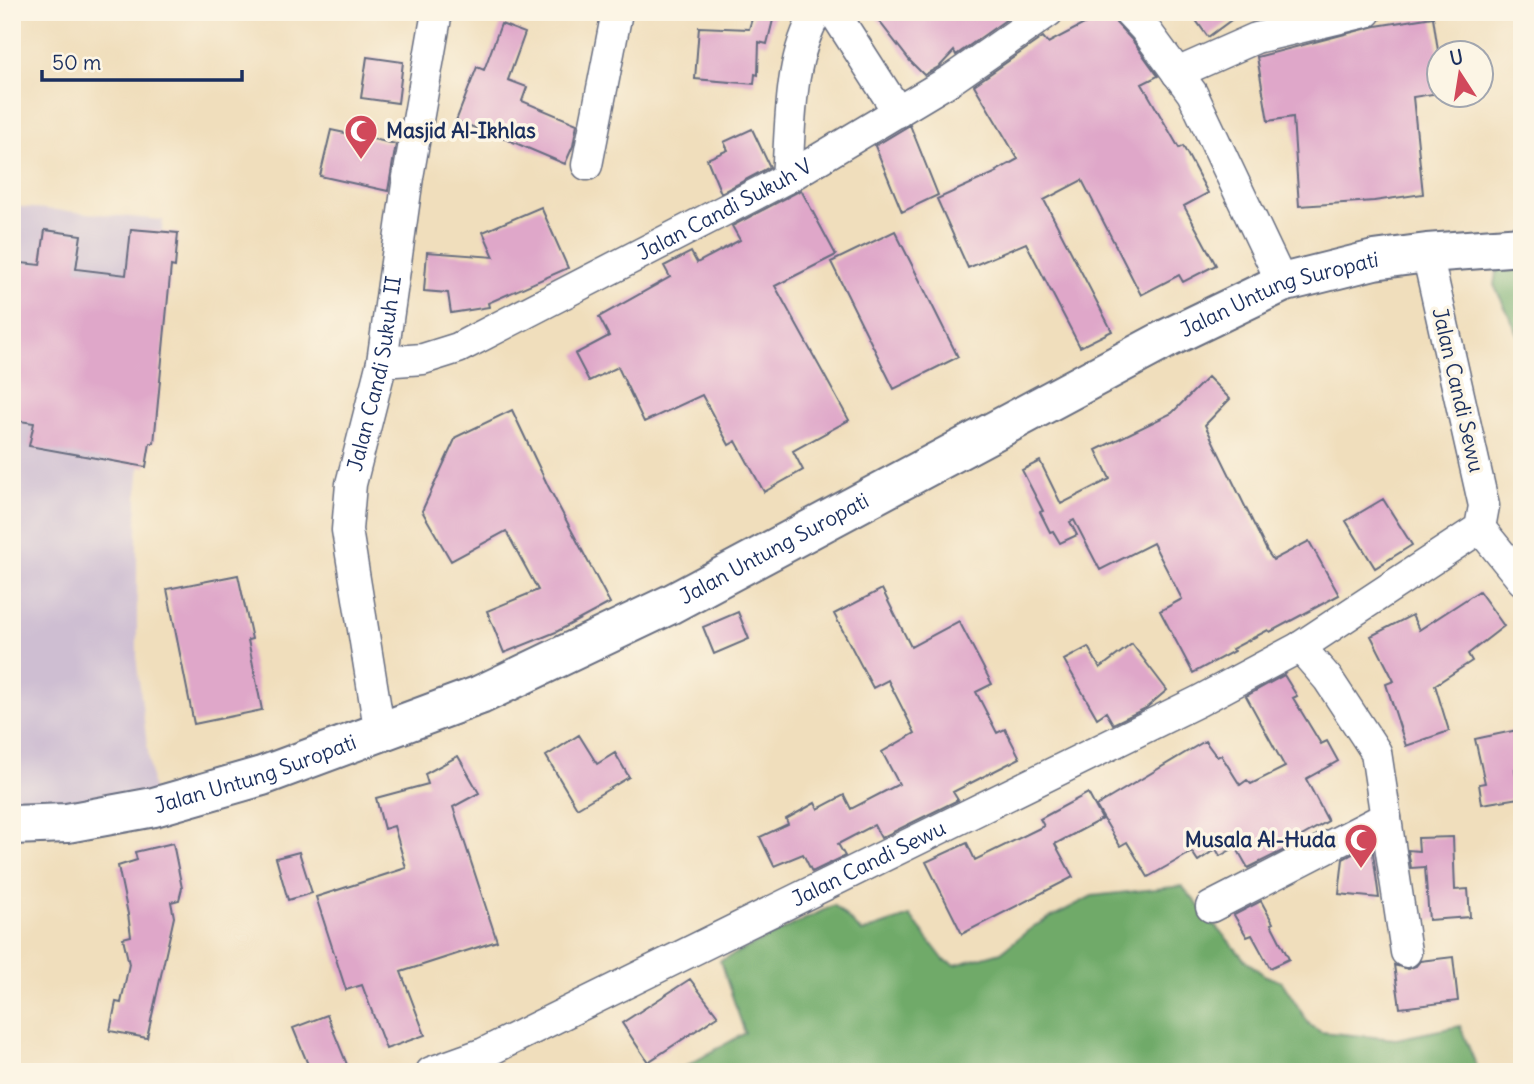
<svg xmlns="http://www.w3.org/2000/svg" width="1534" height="1084" font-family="Delius,sans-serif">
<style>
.industrial{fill:#cebed2}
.forest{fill:#6faa69;stroke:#456c64;stroke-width:2}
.building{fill:#dfa7c9}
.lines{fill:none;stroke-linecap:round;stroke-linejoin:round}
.minor-casing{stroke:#666c7f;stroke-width:33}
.secondary-casing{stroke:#666c7f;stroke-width:42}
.minor{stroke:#fff;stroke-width:30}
.secondary{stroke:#fff;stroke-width:38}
.labels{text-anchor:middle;stroke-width:7;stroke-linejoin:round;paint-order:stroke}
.poi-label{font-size:21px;font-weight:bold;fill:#1b2f5e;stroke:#fcf5e5;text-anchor:start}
.street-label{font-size:21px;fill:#1b2f5e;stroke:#fcf5e5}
</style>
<rect width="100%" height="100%" fill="#fcf5e5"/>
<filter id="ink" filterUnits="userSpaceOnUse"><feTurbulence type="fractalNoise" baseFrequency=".0143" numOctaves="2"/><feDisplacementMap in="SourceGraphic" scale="14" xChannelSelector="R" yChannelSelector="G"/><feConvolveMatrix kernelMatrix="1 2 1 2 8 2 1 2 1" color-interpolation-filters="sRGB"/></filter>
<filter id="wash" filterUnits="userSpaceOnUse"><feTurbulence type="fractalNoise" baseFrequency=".00686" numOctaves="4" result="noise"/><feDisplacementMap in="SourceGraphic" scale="28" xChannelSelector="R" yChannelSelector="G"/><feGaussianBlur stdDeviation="1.57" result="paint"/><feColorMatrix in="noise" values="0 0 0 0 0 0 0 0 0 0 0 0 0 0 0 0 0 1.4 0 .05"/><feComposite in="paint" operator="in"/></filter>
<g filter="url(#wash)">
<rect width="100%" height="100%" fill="#f0debc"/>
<path class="industrial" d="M 12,206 L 163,220 L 137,496 L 137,665 L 156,815 L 12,836 Z"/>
<path class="forest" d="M 1522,262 L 1522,342 L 1494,285 L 1496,273 L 1506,263 Z
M 1182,886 L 1244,959 L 1264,975 L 1282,982 L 1310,1025 L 1321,1032 L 1396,1039 L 1460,1026 L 1479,1072 L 676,1072 L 745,1033 L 720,961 L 834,905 L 862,932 L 910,916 L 944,960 L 955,965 L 1001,952 L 1034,926 L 1092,896 Z"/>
<g id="blocks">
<path class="building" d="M 754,12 L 775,12 L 767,44 L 759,42 L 758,75 L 755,74 L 754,84 L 695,79 L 699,27 L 749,29 Z
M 872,12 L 1017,12 L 956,55 L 954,51 L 940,66 L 924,75 L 910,61 Z
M 1107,12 L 1112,12 L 1116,23 L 1132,40 L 1158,76 L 1142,84 L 1179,148 L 1183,146 L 1208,193 L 1184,206 L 1216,265 L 1183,282 L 1179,275 L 1141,295 L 1082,180 L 1044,200 L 1112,331 L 1080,347 L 1026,243 L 968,268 L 937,199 L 997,172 L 996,171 L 1018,159 L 974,85 L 1043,37 L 1048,43 Z
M 1190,12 L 1242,12 L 1208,37 Z
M 1433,17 L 1439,57 L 1439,93 L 1413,97 L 1423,194 L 1374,201 L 1299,206 L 1293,117 L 1268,121 L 1257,57 L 1376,26 Z
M 501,24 L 525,33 L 508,80 L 527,87 L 522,101 L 577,124 L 573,146 L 565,164 L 506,139 L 456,121 L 477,67 L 484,70 Z
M 367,57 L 403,62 L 398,103 L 361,98 Z
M 910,125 L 938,195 L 902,212 L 875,146 Z
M 752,129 L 770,167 L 721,193 L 707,159 L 728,150 L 724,142 Z
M 331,130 L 396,144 L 388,191 L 320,176 Z
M 801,190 L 836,255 L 775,286 L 849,420 L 793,451 L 803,470 L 764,492 L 736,441 L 729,445 L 702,395 L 644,422 L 618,367 L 589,381 L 575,354 L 609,336 L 599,317 L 670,277 L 664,266 L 691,252 L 697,263 L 740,240 L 732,226 Z
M 541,207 L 568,268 L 488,303 L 489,307 L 451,313 L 448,293 L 424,291 L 427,252 L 494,257 L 483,232 Z
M 131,229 L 178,233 L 175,267 L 171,266 L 154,443 L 150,443 L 146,467 L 29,446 L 34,423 L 12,420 L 12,262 L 40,265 L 45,230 L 81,235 L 76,269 L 126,275 Z
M 895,231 L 958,357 L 894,389 L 831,262 Z
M 1208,377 L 1230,399 L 1205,425 L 1267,551 L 1273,560 L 1309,541 L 1339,595 L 1270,632 L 1268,630 L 1232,649 L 1234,651 L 1193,673 L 1160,611 L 1182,599 L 1153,543 L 1100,570 L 1074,520 L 1070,522 L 1077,535 L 1060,543 L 1053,531 L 1050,532 L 1040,512 L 1043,511 L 1022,470 L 1040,461 L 1061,504 L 1110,479 L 1096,450 L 1172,413 Z
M 512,410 L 548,486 L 610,603 L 556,632 L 504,653 L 487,611 L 538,590 L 506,531 L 451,561 L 422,511 L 456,437 Z
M 1383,499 L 1412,545 L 1375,568 L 1346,521 Z
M 238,575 L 252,639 L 248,640 L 262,710 L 194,724 L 167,589 Z
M 882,589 L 911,647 L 959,621 L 992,684 L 976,692 L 997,733 L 1005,729 L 1020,758 L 953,792 L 958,800 L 881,838 L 874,825 L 838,844 L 845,856 L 812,872 L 803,854 L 774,866 L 760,837 L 788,824 L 786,819 L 815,803 L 818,809 L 844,795 L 851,809 L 899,784 L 882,752 L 915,733 L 888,680 L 873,688 L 834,614 Z
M 1479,591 L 1504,626 L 1468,654 L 1472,661 L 1435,685 L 1449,731 L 1406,746 L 1386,684 L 1394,681 L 1371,636 L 1412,615 L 1419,630 Z
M 738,612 L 749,639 L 714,654 L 703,627 Z
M 1132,644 L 1167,690 L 1146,708 L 1113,724 L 1106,712 L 1097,718 L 1064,660 L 1088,647 L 1100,668 Z
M 1284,675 L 1297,696 L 1293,698 L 1321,744 L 1327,741 L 1338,761 L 1306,779 L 1328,821 L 1286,845 L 1288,848 L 1248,868 L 1236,847 L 1220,856 L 1216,849 L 1198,861 L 1192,852 L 1148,877 L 1127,842 L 1120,846 L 1096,806 L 1205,741 L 1217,757 L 1221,755 L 1240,785 L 1247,780 L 1251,784 L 1285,767 L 1246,696 Z
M 1522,729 L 1522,768 L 1515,769 L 1519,798 L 1482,804 L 1479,784 L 1485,783 L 1475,739 Z
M 579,735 L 597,764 L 615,753 L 629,777 L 577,808 L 546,756 Z
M 458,756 L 479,793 L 453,807 L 497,941 L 401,972 L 425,1035 L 386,1049 L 362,985 L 346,990 L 316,897 L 406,868 L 394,826 L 384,829 L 376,798 L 428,784 L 425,774 Z
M 1088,793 L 1102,819 L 1055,844 L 1073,877 L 962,934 L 926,862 L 967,843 L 975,860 L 1044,826 L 1040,819 Z
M 1453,837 L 1455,890 L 1468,889 L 1470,917 L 1429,920 L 1425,867 L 1411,868 L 1408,850 L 1419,851 L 1418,838 Z
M 173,843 L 182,888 L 179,900 L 171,902 L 174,917 L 147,1038 L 110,1031 L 116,1002 L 121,1003 L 129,964 L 123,938 L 131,936 L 128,914 L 118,866 L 137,860 L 135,852 Z
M 1369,845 L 1372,846 L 1379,898 L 1339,894 L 1343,859 Z
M 299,852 L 312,893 L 288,900 L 276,858 Z
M 1261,901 L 1273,923 L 1271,924 L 1289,959 L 1270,968 L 1252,935 L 1247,937 L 1234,915 Z
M 1453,957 L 1458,1001 L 1400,1008 L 1394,965 L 1408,969 L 1416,966 L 1420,961 Z
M 690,979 L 718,1016 L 648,1062 L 622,1023 Z
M 327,1015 L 350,1072 L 311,1072 L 293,1028 Z"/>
</g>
</g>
<g filter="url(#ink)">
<use href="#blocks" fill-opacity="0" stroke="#666c7f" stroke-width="2"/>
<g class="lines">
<defs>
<g id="minor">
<path d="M 834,12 L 898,112"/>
<path d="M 1129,12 L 1145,29 L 1192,93 L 1282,283"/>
<path d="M 1177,73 L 1256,38 L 1366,12"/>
<path d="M 587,165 L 617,12"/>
<path d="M 787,178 C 791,123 788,61 817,12"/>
<path id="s1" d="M 382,362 L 423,359 L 458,348 L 787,178 L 952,79 L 1048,12"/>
<path d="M 1480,528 L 1522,580"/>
<path d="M 1300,647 L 1328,679 L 1376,752 L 1406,952"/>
<path id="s2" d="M 380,734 L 347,530 L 351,484 L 382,362 L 408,177 L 437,12"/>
<path d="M 1211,907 L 1386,817"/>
<path id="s3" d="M 431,1072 L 484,1053 L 1199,701 L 1300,647 L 1480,528 L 1484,506 L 1427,253"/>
</g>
<g id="secondary">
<path id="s4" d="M 12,825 L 67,823 L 154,807 L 262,776 L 480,695 L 671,604 L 1168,338 L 1282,283 L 1374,260 L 1427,253 L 1522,246"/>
</g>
</defs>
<use href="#minor" class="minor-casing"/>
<use href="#secondary" class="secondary-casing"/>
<use href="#minor" class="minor"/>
<use href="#secondary" class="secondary"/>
</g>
</g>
<defs>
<symbol id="mosque-pin" viewBox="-11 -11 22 30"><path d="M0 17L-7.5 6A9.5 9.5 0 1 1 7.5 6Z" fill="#d1495b" stroke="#fcf5e5"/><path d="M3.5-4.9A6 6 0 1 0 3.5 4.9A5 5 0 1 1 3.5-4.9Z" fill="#fff"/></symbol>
</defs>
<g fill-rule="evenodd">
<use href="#mosque-pin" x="342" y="112" width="38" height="52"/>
<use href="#mosque-pin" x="1342" y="821" width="38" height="52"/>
</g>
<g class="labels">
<g class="poi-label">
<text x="386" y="138">Masjid Al-Ikhlas</text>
<text x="1336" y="847" text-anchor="end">Musala Al-Huda</text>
</g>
<g class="street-label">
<text dy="7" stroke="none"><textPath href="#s1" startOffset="378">Jalan Candi Sukuh V</textPath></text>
<text dy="7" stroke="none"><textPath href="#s4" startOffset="1384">Jalan Untung Suropati</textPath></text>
<text dy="7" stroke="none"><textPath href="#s2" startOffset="366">Jalan Candi Sukuh II</textPath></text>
<text transform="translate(1458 390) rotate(77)" y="7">Jalan Candi Sewu</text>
<text dy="7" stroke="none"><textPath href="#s4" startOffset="817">Jalan Untung Suropati</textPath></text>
<text dy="7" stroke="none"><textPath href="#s4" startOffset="250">Jalan Untung Suropati</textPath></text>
<text dy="7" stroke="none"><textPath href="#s3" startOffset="485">Jalan Candi Sewu</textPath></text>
</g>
</g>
<rect width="1534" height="1084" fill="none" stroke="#fcf5e5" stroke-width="42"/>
<g transform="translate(1460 74) rotate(348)"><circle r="33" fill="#fcf5e5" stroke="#a2a6af" stroke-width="2"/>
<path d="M0-5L12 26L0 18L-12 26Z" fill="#d1495b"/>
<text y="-10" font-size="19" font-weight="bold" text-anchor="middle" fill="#1b2f5e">U</text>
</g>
<path d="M42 70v10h200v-10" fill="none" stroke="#1b2f5e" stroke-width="3.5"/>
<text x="52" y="70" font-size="21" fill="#1b2f5e" stroke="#fcf5e5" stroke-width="5" paint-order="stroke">50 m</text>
</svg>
